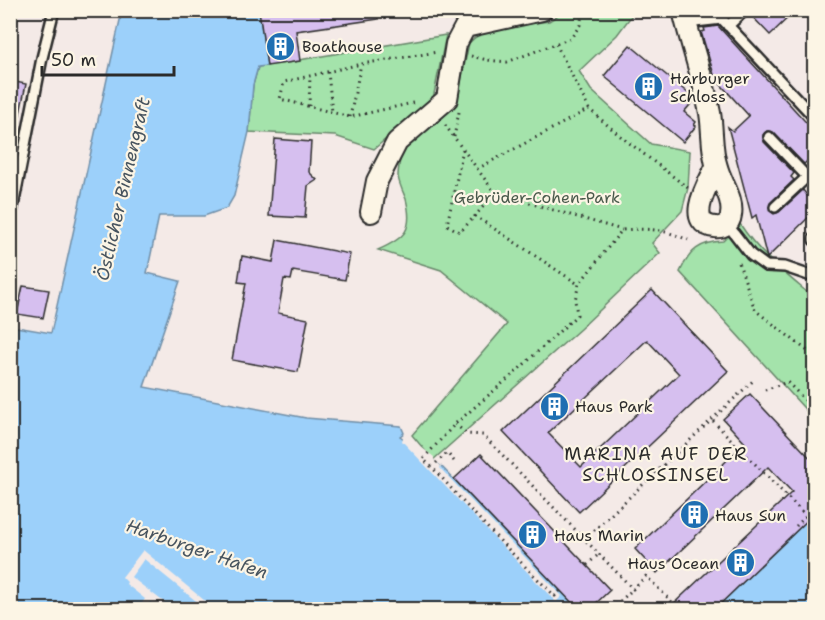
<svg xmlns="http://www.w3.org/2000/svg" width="825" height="620" font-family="'Shantell Sans',sans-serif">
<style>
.green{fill:#a4e3ab;stroke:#68876b;stroke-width:1.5}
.water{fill:#9cd0fa;stroke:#6f8ea7;stroke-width:1.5}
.pier{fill:#f4eae7}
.building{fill:#d6bfef;stroke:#2b2b2b;stroke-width:1.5;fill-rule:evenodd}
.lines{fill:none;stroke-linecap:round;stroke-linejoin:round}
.lane-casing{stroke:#2b2b2b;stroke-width:14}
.street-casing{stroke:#2b2b2b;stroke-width:24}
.path{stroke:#2b2b2b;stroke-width:3;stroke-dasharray:1.5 4.5;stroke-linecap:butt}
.lane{stroke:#fcf5e5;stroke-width:9}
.street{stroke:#fcf5e5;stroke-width:20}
.labels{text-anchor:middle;stroke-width:4.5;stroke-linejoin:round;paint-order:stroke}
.poi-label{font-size:16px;fill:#2b2b2b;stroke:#fcf5e5;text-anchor:start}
.park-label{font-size:16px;fill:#49594b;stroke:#fcf5e5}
.water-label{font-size:18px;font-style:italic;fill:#47545f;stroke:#fcf5e5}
.neighbourhood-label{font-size:18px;letter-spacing:1.5px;fill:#2b2b2b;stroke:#fcf5e5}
</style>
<rect width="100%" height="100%" fill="#f4eae7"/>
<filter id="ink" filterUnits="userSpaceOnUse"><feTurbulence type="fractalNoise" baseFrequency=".0167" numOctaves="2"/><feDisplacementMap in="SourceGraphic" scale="12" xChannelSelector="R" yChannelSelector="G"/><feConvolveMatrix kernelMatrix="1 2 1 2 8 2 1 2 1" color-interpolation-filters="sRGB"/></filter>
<g filter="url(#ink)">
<path class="green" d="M 560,11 L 635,11 L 617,35 L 579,71 L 591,90 L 651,144 L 690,151 L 688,188 L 682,211 L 652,243 L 660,253 L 580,329 L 433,460 L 412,435 L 507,324 L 441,270 L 378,250 C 405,238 414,230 406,199 C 403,192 399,184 398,176 C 398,167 401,157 402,148 L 456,105 L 469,43 C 484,25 527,25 549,21 L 557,16 Z
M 446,35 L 433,99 L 374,149 L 335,136 L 249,132 L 253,85 L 258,67 Z
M 740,224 C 759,254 787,275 814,298 L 814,419 L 680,272 C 690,250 700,242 723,241 Z"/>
<path class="water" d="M 122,11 L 259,11 L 267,66 L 258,67 L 253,85 L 249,132 L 234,196 L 227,208 L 204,216 L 159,216 L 147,273 L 180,281 L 144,387 L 306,418 L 401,426 L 404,433 L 400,436 L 442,467 L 578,609 L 119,610 L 105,604 L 98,609 L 11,609 L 10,326 L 51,333 Z
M 814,514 L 814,609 L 715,609 Z"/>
<path class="pier" d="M 404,434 L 434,457 L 434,460 L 441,466 L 440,468 L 562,596 L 556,602 L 402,441 Z
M 143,550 L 210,605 L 206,609 L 144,559 L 131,577 L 173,609 L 159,609 L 150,602 L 144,609 L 138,609 L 145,599 L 126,584 L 127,582 L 122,577 Z"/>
<path class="building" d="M 259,10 L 377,10 L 378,19 L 296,31 L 300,61 L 267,66 Z
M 752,10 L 796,10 L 770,35 L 750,14 Z
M 718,26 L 814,131 L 814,155 L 804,164 L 773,132 L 767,131 L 763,135 L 764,142 L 794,173 L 791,177 L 794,180 L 770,203 L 770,211 L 774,214 L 779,212 L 803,190 L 814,204 L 814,212 L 767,258 L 756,215 L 752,218 L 728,127 L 733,131 L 749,116 L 715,78 L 701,32 L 705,31 L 704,28 Z
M 630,45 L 695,99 L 684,112 L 696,122 L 694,125 L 696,126 L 683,142 L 604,76 Z
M 10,81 L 26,84 L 17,128 L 10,128 Z
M 275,139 L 311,142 L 309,172 L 317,180 L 308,186 L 305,218 L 269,216 Z
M 277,240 L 350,254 L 345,280 L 293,271 L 291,280 L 284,279 L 278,313 L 308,319 L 298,372 L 232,360 L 246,283 L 238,282 L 242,256 L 273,262 Z
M 23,286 L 49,290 L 43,318 L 17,314 Z
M 652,290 L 728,371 L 579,512 L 503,432 ZM 647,340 L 679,374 L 581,467 L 548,433 Z
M 750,394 L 814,462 L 814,514 L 715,609 L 668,609 L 792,492 L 768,467 L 657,573 L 635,549 L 745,443 L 723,419 Z
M 481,454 L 610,590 L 590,609 L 578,609 L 454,479 Z"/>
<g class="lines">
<defs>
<path id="lane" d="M 686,23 L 722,19 L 814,117
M 728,26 L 745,10
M 769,137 L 814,184
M 775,207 L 807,177
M 10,222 L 42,58 L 54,10
M 727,224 L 751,255 L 766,266 L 785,267 L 814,277
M 814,240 L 814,238"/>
<path id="street" d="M 683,10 C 691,45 703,78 710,113 C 713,131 711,150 717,167 C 721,183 734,198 731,215 C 730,224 723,228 715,227 C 683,224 709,182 716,167
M 371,212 L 377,181 L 397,142 L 447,99 L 456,44 L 465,27 L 542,10"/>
</defs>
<use href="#lane" class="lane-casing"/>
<use href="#street" class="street-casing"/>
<path class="path" d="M 556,44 L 589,109
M 471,56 L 487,60 L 507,62 L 571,38 L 580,25 L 583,10
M 328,72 L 332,112
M 413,103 L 350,117 L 280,99 L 284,82 L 361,64 L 438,52
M 309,106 L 310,76
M 350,117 L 361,64
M 445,125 L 495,193 L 622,230
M 454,137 L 459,112
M 463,149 L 447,225 L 460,232 L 475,216
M 477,169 L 589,109 L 619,135 L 688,188
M 495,193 L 475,216 L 578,284
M 739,263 L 755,310 L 814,356
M 765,390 L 787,382 L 814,409
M 713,421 L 806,516
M 455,424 L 467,434 L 483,435 L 633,589 L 646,576 L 680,610
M 436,463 L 447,453 L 454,461
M 796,526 L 811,511
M 585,539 L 755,379
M 587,565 L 599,554
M 560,591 L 555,596 C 525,567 496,537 467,506 C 452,490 439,473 423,459 L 455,424 L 517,371 L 577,315 L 575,300 L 579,284 L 622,230 C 647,228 664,229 688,240
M 620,610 L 616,605 L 633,589"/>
<use href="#lane" class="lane"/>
<use href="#street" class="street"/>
</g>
</g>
<defs>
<symbol id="building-disc" viewBox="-11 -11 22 22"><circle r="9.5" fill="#1f6fb2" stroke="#fcf5e5"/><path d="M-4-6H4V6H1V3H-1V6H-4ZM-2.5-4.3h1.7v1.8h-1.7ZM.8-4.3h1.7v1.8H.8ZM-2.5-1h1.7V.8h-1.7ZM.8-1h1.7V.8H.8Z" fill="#fff"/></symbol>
</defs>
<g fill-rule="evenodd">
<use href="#building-disc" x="264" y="30" width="33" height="33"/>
<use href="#building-disc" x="632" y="70" width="33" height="33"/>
<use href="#building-disc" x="538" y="390" width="33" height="33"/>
<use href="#building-disc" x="678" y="498" width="33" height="33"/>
<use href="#building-disc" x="516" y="518" width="33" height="33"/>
<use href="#building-disc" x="724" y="546" width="33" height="33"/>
</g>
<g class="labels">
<g class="poi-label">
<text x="302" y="52">Boathouse</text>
<text x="670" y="84">Harburger<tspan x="670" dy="18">Schloss</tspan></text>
<text x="575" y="412">Haus Park</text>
<text x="715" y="521">Haus Sun</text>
<text x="554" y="541">Haus Marin</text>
<text x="719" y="569" text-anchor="end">Haus Ocean</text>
</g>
<g class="park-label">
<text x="537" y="203">Gebrüder-Cohen-Park</text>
</g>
<g class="water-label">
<text transform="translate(123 189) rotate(-77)" y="6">Östlicher Binnengraft</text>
<text transform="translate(197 549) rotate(19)" y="6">Harburger Hafen</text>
</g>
<g class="neighbourhood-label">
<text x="656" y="460">MARINA AUF DER<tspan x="656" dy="21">SCHLOSSINSEL</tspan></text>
</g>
</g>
<rect width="825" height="620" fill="none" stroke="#fcf5e5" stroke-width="36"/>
<rect x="18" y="18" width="789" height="584" fill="none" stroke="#2b2b2b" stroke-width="2" filter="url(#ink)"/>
<path d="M42 66v9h132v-9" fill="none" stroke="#2b2b2b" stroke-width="3"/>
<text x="51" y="66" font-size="18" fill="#2b2b2b" stroke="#fcf5e5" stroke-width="4.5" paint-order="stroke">50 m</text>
</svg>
